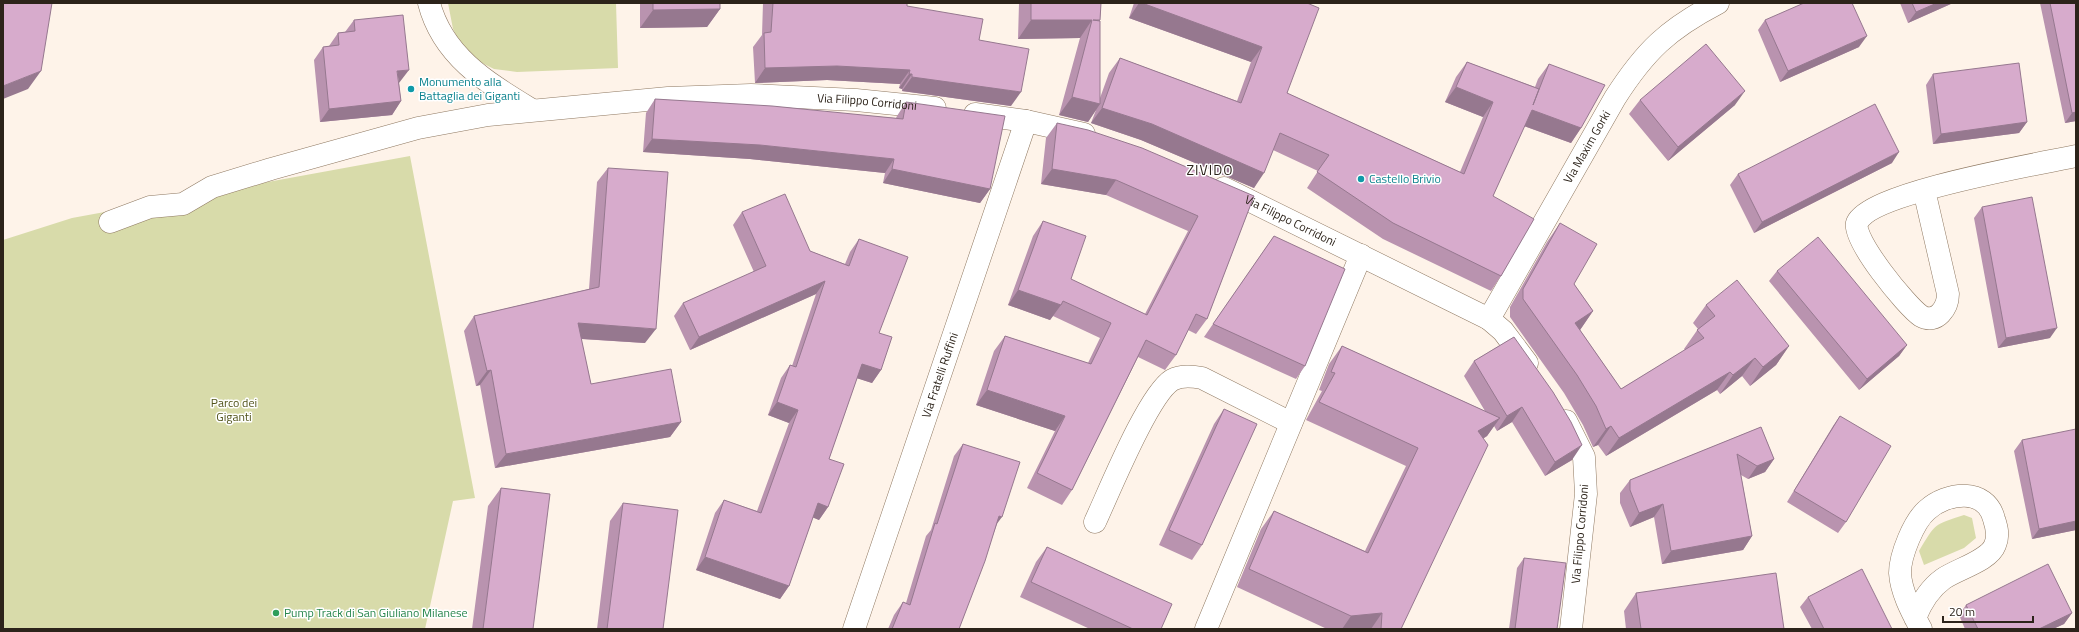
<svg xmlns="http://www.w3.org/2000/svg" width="2079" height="632" font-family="'Titillium Web',sans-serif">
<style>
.green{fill:#d8dbaa}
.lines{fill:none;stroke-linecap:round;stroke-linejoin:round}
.minor-casing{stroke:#8f7962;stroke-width:23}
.minor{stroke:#fff;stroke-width:22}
.wall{fill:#b993af}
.shaded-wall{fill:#96788f}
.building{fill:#d7abcc;stroke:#96788f}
.culture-dot{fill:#0f9aa8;stroke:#fff;stroke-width:1.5}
.leisure-dot{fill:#2e9e5b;stroke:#fff;stroke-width:1.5}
.labels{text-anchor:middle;stroke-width:3;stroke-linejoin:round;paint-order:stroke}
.culture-label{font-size:12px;fill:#0d838f;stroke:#fff;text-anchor:start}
.street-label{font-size:12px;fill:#2c231a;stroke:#fff}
.park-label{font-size:12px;fill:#51531a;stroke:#fff}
.leisure-label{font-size:12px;fill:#27864d;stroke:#fff;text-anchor:start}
.quarter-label{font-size:14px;letter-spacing:1px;fill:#2c231a;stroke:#fff}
</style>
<rect width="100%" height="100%" fill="#fef3e9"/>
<path class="green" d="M 448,3 L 616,3 L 618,68 L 517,72 L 494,69 L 476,60 L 461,45 L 453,29 Z
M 410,156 L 475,498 L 453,501 L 425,629 L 3,629 L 3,240 L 72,218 Z
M 1964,515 L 1972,518 L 1976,538 L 1964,548 L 1924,565 L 1919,551 C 1936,523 1933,525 1964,515 Z"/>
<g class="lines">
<defs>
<g id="minor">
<path d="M 429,3 C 443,57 488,83 532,110"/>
<path d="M 975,114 L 1026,121 L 1084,134"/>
<path id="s1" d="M 1224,188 L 1489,319 L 1503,331 L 1527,363"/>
<path d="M 1924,190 L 1948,294 C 1948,307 1937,325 1921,316 C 1907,307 1851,238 1857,223 C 1871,192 2039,164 2076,156"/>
<path id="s2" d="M 110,222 L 150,207 L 183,204 L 212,187 L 271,169 L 418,128 L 488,115 L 668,98 L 751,95 L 856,100 L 935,108"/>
<path id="s3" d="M 1489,319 L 1615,98 C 1645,51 1668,29 1718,3"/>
<path d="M 1566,421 L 1584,457 L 1586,494 L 1571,629"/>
<path d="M 1095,522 C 1109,492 1148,395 1172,380 C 1181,375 1192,376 1202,378 L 1291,423"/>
<path d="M 1915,618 C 1921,603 1929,589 1943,579 C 1957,569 1989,561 1995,545 C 1999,536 1997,528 1994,519 C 1986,487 1947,492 1927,510 C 1914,521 1900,555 1900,573 C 1901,592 1912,612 1921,629"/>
<path id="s4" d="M 854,629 L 1026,121"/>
<path d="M 1206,629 L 1361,255"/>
</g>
</defs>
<use href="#minor" class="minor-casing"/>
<use href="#minor" class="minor"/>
</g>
<path class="wall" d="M 640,3 L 720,3 L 720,9 L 707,27 L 640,28 Z
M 763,3 L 907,3 L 907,6 L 979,40 L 1011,106 L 902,91 L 902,89 L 899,88 L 900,84 L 827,80 L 755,83 L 753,47 L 762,35 Z
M 1019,3 L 1101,3 L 1100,20 L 1100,98 L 1109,73 L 1120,58 L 1237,101 L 1251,62 L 1129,18 L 1134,3 L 1307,3 L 1287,93 L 1460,172 L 1483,117 L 1445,102 L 1456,77 L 1467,62 L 1535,87 L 1538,79 L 1549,64 L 1581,128 L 1571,143 L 1524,126 L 1493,196 L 1501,276 L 1491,291 L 1383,239 L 1307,188 L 1318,171 L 1273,150 L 1254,188 L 1141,140 L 1091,123 L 1096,110 L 1088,122 L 1059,115 L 1080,38 L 1018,39 Z
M 1900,3 L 1953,3 L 1908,23 Z
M 2040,3 L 2076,3 L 2076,121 L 2065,123 Z
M 354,20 L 399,83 L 401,101 L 392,115 L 320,122 L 314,60 L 323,47 L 329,46 L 338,33 L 345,32 Z
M 1765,20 L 1859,47 L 1780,82 L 1758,30 Z
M 1933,74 L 2027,122 L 2019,133 L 1933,144 L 1926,85 Z
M 655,99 L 896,118 L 897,116 L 906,102 L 990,189 L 980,203 L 883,183 L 885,173 L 750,159 L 643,152 L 646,113 Z
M 1640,100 L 1735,105 L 1668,161 L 1629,114 Z
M 1057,123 L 1254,196 L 1207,319 L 1196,334 L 1188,330 L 1176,355 L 1165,370 L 1138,357 L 1072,490 L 1062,505 L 1027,488 L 1055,431 L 976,405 L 994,351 L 1005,336 L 1088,363 L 1100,338 L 1053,316 L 1050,320 L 1008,305 L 1033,236 L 1043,221 L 1071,279 L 1145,314 L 1188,231 L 1106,195 L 1041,184 L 1046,138 Z
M 1892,163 L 1754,233 L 1730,185 L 1738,174 Z
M 608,168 L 645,343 L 581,339 L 591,384 L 681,422 L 670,437 L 495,468 L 480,385 L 476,386 L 464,331 L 474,316 L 589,289 L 597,182 Z
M 1982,207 L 2050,338 L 1998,348 L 1974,218 Z
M 742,212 L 810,251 L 845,264 L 850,252 L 859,239 L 879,333 L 881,370 L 872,383 L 857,378 L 829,459 L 828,507 L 819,520 L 813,517 L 789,586 L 780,599 L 696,570 L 715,513 L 724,500 L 757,511 L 789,423 L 768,415 L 781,378 L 790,365 L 792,366 L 816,294 L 690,350 L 674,316 L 683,303 L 754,272 L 733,225 Z
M 1560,223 L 1574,284 L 1593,311 L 1580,330 L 1621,389 L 1685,350 L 1684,349 L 1698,329 L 1693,323 L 1706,305 L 1789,346 L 1776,365 L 1750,386 L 1742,376 L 1720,394 L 1717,390 L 1606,456 L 1598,445 L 1593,447 L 1583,425 L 1564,393 L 1510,317 L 1510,307 L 1547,242 Z
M 1274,236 L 1305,366 L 1296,379 L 1204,337 Z
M 1777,271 L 1907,345 L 1899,356 L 1859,390 L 1769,281 Z
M 1514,337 L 1572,460 L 1545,476 L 1512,422 L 1497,431 L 1494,426 L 1487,436 L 1483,439 L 1401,629 L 1327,629 L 1237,587 L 1261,529 L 1274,511 L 1365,551 L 1406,466 L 1306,420 L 1322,391 L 1319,390 L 1329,364 L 1342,346 L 1485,411 L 1464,376 L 1474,361 Z
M 1224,409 L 1202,545 L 1192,560 L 1159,545 L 1214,424 Z
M 1840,416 L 1846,522 L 1838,533 L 1787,502 L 1833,426 Z
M 1761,427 L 1774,459 L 1765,472 L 1748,479 L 1741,475 L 1752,536 L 1743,550 L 1662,564 L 1654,517 L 1630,527 L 1620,503 L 1620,493 L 1630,480 Z
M 2022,440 L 2076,530 L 2032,539 L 2014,451 Z
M 963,444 L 997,524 L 959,629 L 888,629 L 894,615 L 903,602 L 906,603 L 926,536 L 931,530 L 954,456 Z
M 501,488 L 533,629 L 472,629 L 488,506 Z
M 623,503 L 663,629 L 597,629 L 610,521 Z
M 1047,547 L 1161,629 L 1090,629 L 1020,597 L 1036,562 Z
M 1524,558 L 1557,629 L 1509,629 L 1517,568 Z
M 1636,593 L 1784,629 L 1626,629 L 1624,611 Z
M 1808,597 L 1892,629 L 1812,629 L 1800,607 Z
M 1966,605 L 2072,613 L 2064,624 L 2053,629 L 1965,629 L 1959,615 Z"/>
<path class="shaded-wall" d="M 1139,3 L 1142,3 L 1262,47 L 1251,62 L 1129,18 Z
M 1937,3 L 1953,3 L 1908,23 L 1916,12 Z
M 720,9 L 707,27 L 640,28 L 653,10 Z
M 1031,20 L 1092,20 L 1080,38 L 1018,39 Z
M 1867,36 L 1859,47 L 1780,82 L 1788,71 Z
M 837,66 L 910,70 L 900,84 L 827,80 L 755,83 L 765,68 Z
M 409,70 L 399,83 L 397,71 Z
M 41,71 L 28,89 L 3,99 L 3,86 Z
M 909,74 L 912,74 L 902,89 L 899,88 Z
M 912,77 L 1021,92 L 1011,106 L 902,91 Z
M 1456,87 L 1493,102 L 1483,117 L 1445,102 Z
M 1745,91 L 1735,105 L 1668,161 L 1678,147 Z
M 1072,97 L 1100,104 L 1088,122 L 1059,115 Z
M 401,101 L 392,115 L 320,122 L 329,109 Z
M 1102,108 L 1152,124 L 1264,173 L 1254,188 L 1141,140 L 1091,123 Z
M 1532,110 L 1581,128 L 1571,143 L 1521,125 Z
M 2076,112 L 2076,121 L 2065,123 L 2072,113 Z
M 2027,122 L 2019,133 L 1933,144 L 1941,134 Z
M 652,139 L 760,145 L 894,159 L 885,173 L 750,159 L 643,152 Z
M 1899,152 L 1892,163 L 1754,233 L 1762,222 Z
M 892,169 L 990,189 L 980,203 L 883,183 Z
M 1052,169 L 1116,180 L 1106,195 L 1041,184 Z
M 825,281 L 816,294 L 690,350 L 699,337 Z
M 1018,290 L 1061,305 L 1050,320 L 1008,305 Z
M 1593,311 L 1580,330 L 1562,341 L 1575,323 Z
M 578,323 L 656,329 L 645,343 L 568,338 Z
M 2057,328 L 2050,338 L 1998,348 L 2006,338 Z
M 1907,345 L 1899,356 L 1859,390 L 1867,379 Z
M 1789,346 L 1776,365 L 1750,386 L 1763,367 Z
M 1755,358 L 1742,376 L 1720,394 L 1733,375 Z
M 862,364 L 881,370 L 872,383 L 853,377 Z
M 491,370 L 480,385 L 476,386 L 487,371 Z
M 1730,372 L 1717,390 L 1606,456 L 1619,438 Z
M 987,390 L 1065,416 L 1055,431 L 976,405 Z
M 777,402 L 798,410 L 789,423 L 768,415 Z
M 1522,407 L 1512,422 L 1497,431 L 1507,416 Z
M 1500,418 L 1487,436 L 1465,449 L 1478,431 Z
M 681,422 L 670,437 L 495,468 L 506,454 Z
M 1611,426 L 1598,445 L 1593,447 L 1606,429 Z
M 1582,445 L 1572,460 L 1545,476 L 1555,462 Z
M 1774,459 L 1765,472 L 1748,479 L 1757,466 Z
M 818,503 L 828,507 L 819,520 L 809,516 Z
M 1663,504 L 1654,517 L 1630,527 L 1639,513 Z
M 999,516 L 1002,517 L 993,529 Z
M 2076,521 L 2076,530 L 2032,539 L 2039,529 Z
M 1752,536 L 1743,550 L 1662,564 L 1671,551 Z
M 705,557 L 789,586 L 780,599 L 696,570 Z
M 1382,613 L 1371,629 L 1342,629 L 1351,616 Z
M 2072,613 L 2064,624 L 2053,629 L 2039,629 Z"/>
<path class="building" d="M 3,3 L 52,3 L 41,71 L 3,86 Z
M 653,3 L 720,3 L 720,9 L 653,10 Z
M 773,3 L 907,3 L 907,6 L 983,19 L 979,40 L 1029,49 L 1021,92 L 912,77 L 912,74 L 909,74 L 910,70 L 837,66 L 765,68 L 764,33 L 771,32 Z
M 1031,3 L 1101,3 L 1100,20 L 1093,20 L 1100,21 L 1100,104 L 1072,97 L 1092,20 L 1031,20 Z
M 1142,3 L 1307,3 L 1319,8 L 1287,93 L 1464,174 L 1493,102 L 1456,87 L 1467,62 L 1539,89 L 1533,105 L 1549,64 L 1605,85 L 1581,128 L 1532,110 L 1493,196 L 1534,219 L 1501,276 L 1393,223 L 1317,172 L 1329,155 L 1280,133 L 1264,173 L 1152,124 L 1102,108 L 1120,58 L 1241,103 L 1262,47 Z
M 1804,3 L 1852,3 L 1867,36 L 1788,71 L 1765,20 Z
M 1912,3 L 1937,3 L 1916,12 Z
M 2050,3 L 2076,3 L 2076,112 L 2072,113 Z
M 403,15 L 409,70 L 397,71 L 401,101 L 329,109 L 323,47 L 339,45 L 338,33 L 355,31 L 354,20 Z
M 1706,44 L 1745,91 L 1678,147 L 1640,100 Z
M 2019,63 L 2027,122 L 1941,134 L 1933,74 Z
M 655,99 L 772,106 L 903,119 L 906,102 L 1005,116 L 990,189 L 892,169 L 894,159 L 760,145 L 652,139 Z
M 1875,104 L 1899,152 L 1762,222 L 1738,174 Z
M 1057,123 L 1088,130 L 1142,148 L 1254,196 L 1207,319 L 1196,314 L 1176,355 L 1146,340 L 1072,490 L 1037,473 L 1065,416 L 987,390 L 1005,336 L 1091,364 L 1111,323 L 1063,301 L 1061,305 L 1018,290 L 1043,221 L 1086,236 L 1071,279 L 1147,315 L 1198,216 L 1116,180 L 1052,169 Z
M 608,168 L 668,172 L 656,329 L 578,323 L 591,384 L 671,369 L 681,422 L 506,454 L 491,370 L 487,371 L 474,316 L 599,287 Z
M 785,194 L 810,251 L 849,266 L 859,239 L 908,257 L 879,333 L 892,337 L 881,370 L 862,364 L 829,459 L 844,464 L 828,507 L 818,503 L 789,586 L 705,557 L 724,500 L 761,513 L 798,410 L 777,402 L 790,365 L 796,367 L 825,281 L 699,337 L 683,303 L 766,266 L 742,212 Z
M 2032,197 L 2057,328 L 2006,338 L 1982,207 Z
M 1560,223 L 1597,244 L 1574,284 L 1593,311 L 1575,323 L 1621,389 L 1704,338 L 1697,330 L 1715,316 L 1706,305 L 1737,280 L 1789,346 L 1763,367 L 1755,358 L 1733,375 L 1730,372 L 1619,438 L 1611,426 L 1606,429 L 1596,406 L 1577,375 L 1523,299 L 1523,289 Z
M 1274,236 L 1345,269 L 1305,366 L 1213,324 Z
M 1818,237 L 1907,345 L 1867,379 L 1777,271 Z
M 1514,337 L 1553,392 L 1571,422 L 1582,445 L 1555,462 L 1522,407 L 1507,416 L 1474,361 Z
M 1342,346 L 1500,418 L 1478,431 L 1488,445 L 1401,629 L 1381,629 L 1382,613 L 1351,616 L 1249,569 L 1274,511 L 1368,553 L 1418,448 L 1319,402 L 1335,373 L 1331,372 Z
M 1224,409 L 1257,424 L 1202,545 L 1169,530 Z
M 1840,416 L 1891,446 L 1846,522 L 1794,491 Z
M 1761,427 L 1774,459 L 1757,466 L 1737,454 L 1752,536 L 1671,551 L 1663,504 L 1639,513 L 1630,490 L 1630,480 Z
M 2076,429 L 2076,521 L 2039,529 L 2022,440 Z
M 963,444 L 1020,462 L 1002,517 L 999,516 L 985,561 L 959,629 L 892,629 L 903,602 L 910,605 L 935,523 L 937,524 Z
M 501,488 L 550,494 L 533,629 L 483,629 Z
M 623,503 L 678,510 L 663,629 L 607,629 Z
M 1047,547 L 1172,604 L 1161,629 L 1133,629 L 1031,582 Z
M 1524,558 L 1566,563 L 1557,629 L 1515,629 Z
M 2048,564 L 2072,613 L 2039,629 L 1978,629 L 1966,605 Z
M 1862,569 L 1892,629 L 1824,629 L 1808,597 Z
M 1776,573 L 1784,629 L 1641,629 L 1636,593 Z"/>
<g class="culture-dot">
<circle cx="411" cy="89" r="4"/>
<circle cx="1361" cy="179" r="4"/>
</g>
<circle class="leisure-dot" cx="276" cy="613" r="4"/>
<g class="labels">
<g class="culture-label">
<text x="419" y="86">Monumento alla<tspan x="419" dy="14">Battaglia dei Giganti</tspan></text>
<text x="1369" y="183">Castello Brivio</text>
</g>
<g class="street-label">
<text dy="4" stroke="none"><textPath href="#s2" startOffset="775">Via Filippo Corridoni</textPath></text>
<text dy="4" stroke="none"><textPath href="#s3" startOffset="198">Via Maxim Gorki</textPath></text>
<text dy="4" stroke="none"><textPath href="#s1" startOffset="74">Via Filippo Corridoni</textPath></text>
<text dy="4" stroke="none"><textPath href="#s4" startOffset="268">Via Fratelli Ruffini</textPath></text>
<text transform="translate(1580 534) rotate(-85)" y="4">Via Filippo Corridoni</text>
</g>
<g class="park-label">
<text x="234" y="407">Parco dei<tspan x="234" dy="14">Giganti</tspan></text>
</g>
<g class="leisure-label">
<text x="284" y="617">Pump Track di San Giuliano Milanese</text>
</g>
<g class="quarter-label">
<text x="1210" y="175">ZIVIDO</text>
</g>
</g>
<rect width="2079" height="632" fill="none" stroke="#2c231a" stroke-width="8"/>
<path d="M1943 616v6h90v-6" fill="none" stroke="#2c231a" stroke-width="2"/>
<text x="1949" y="616" font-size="12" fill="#2c231a" stroke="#ffffff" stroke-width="3" paint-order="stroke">20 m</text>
</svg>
